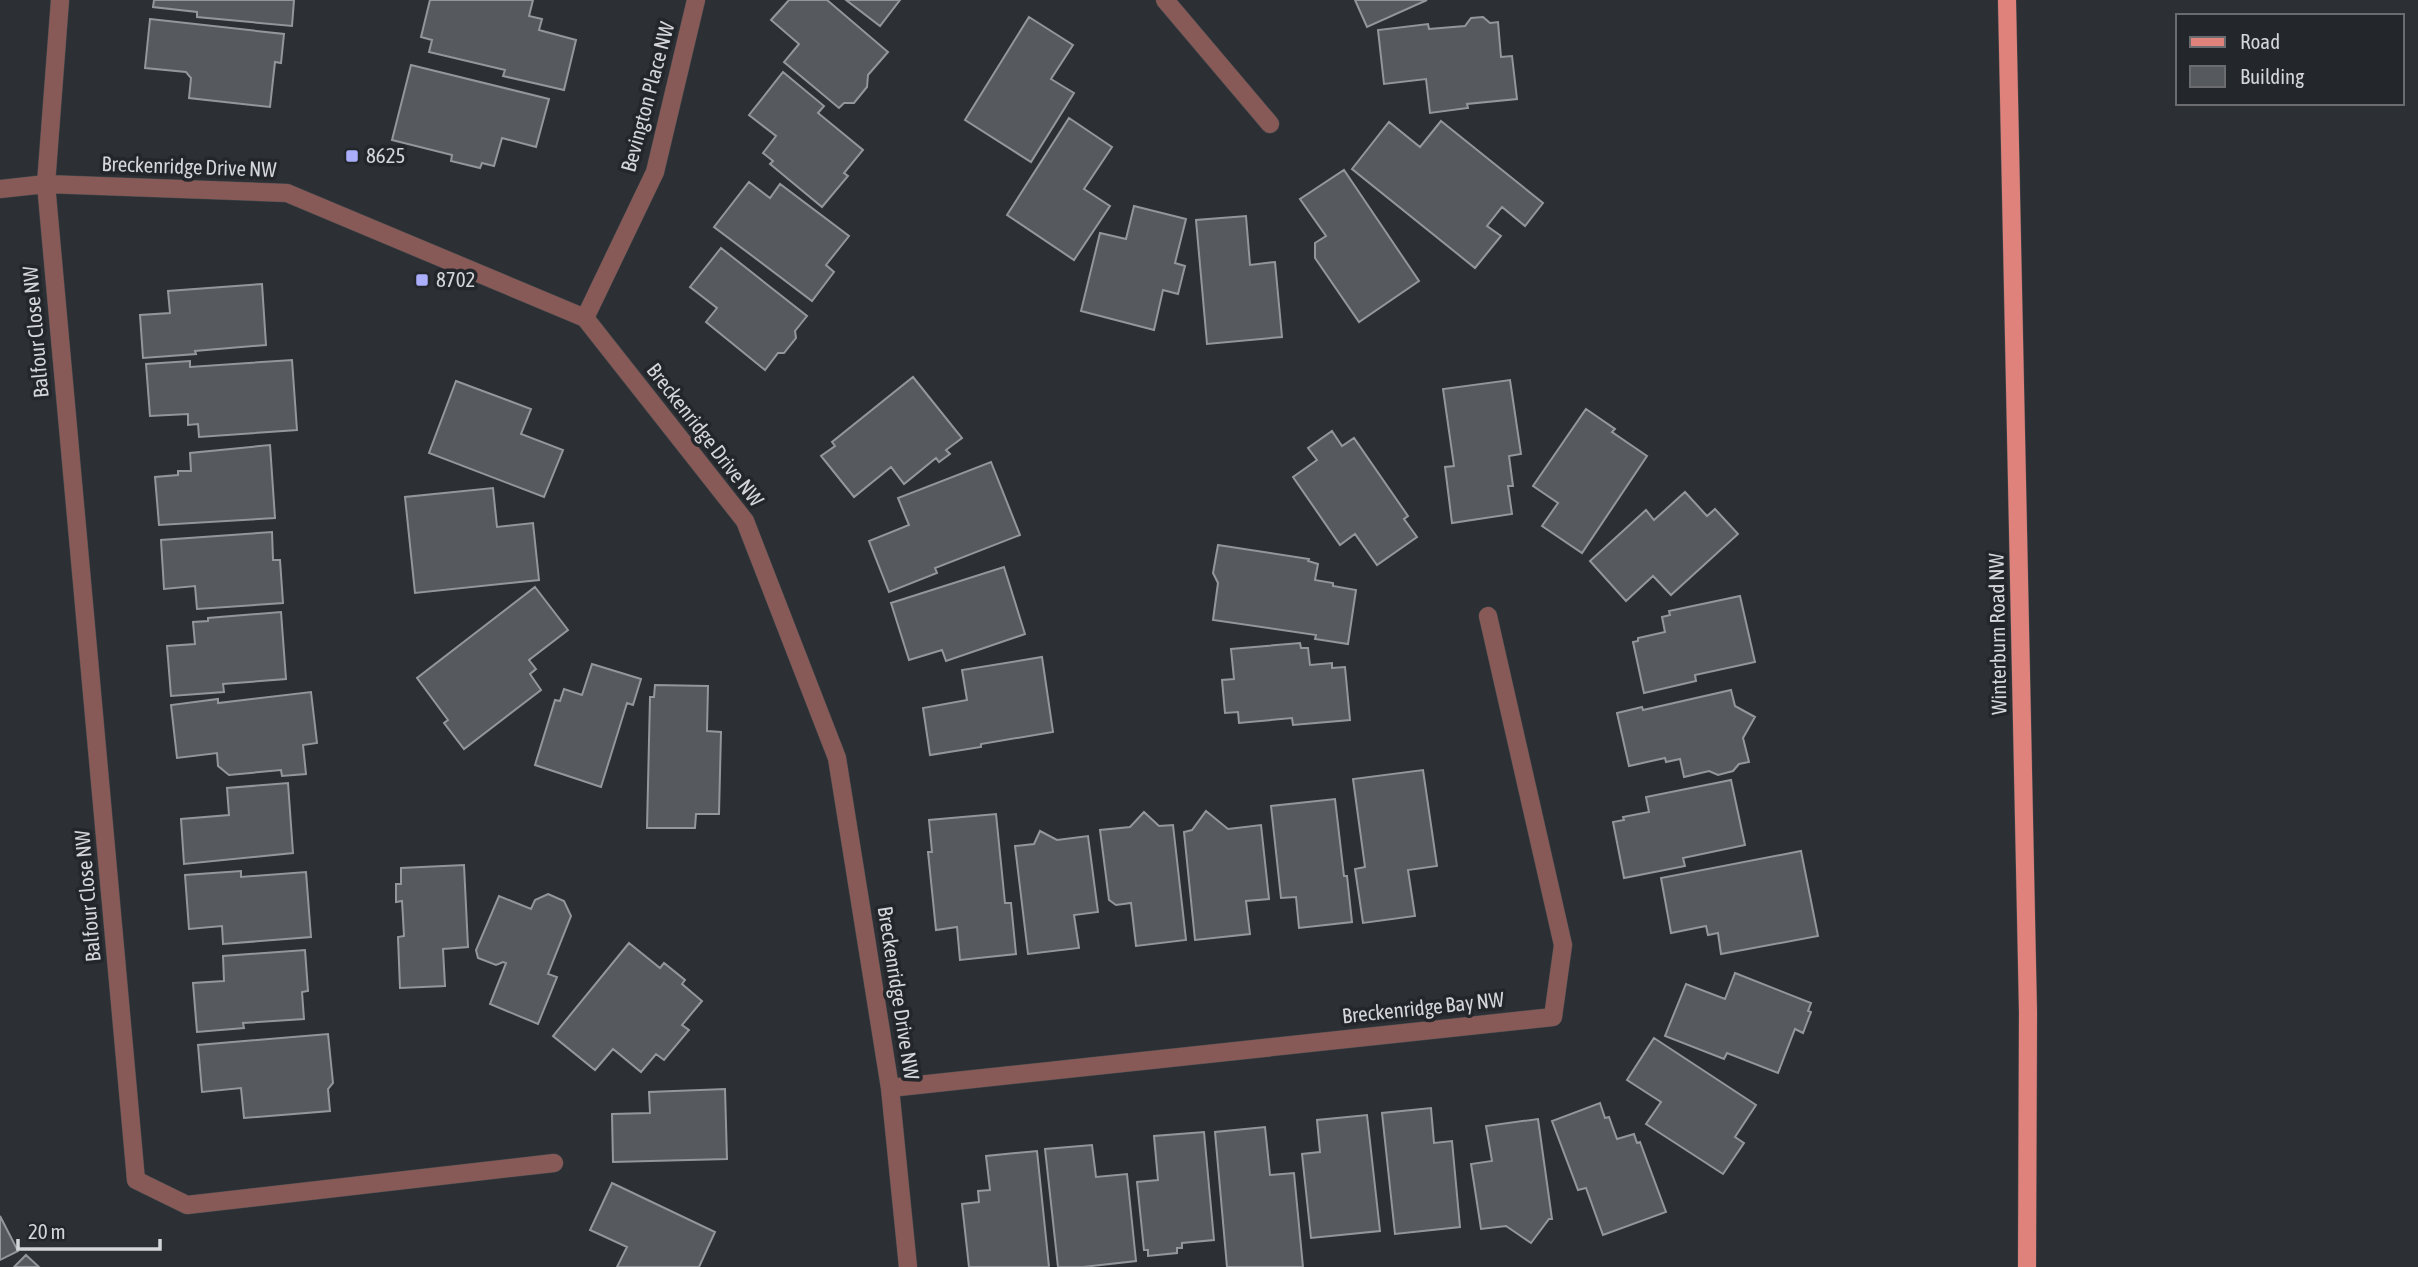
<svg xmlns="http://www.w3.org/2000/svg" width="2418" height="1267" font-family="'Asap Condensed',sans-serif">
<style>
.building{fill:#565a5f;stroke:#93979c;stroke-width:2}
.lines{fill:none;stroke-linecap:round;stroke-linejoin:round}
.minor-casing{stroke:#474b4e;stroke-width:19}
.major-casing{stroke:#474b4e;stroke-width:19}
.minor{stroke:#885a57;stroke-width:18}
.major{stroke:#df827c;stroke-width:18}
.poi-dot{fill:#abaffb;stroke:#23262a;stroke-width:2.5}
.labels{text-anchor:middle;stroke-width:7;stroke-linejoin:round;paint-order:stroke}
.street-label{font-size:21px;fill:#d4d6d9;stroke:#23262a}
.poi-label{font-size:21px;fill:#d4d6d9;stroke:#23262a;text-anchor:start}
</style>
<rect width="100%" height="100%" fill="#2c3034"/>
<path class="building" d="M 154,0 L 294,0 L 292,26 L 197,17 L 197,12 L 153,7 Z
M 430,0 L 533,0 L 529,16 L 542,19 L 539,30 L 576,40 L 564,90 L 503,76 L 505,70 L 429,52 L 432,40 L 421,37 Z
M 789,0 L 827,0 L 888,52 L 868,75 L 867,87 L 854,103 L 844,103 L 839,108 L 784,62 L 799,44 L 771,20 Z
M 846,0 L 900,0 L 880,26 Z
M 1355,0 L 1427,0 L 1367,27 Z
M 1029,17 L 1073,45 L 1051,79 L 1074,93 L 1031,162 L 965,120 Z
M 1483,17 L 1490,23 L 1498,22 L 1501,57 L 1512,56 L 1517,99 L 1467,104 L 1468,108 L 1430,113 L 1426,79 L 1384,84 L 1378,30 L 1428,24 L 1429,29 L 1465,26 L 1471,18 Z
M 150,19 L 284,34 L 281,63 L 275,62 L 270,107 L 189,98 L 191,78 L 186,72 L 145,68 Z
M 411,65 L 549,99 L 536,147 L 502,138 L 494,166 L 482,163 L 480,168 L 451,161 L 452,155 L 392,140 Z
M 783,72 L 824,106 L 818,113 L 863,150 L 844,173 L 848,176 L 822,207 L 770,164 L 773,161 L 763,153 L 776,136 L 749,115 Z
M 1069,118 L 1112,147 L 1084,189 L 1110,206 L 1074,260 L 1007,215 Z
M 1441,121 L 1543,203 L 1525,226 L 1502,207 L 1487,226 L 1501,236 L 1475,268 L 1352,169 L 1389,122 L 1420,147 Z
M 1344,170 L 1419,281 L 1359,322 L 1315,258 L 1315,243 L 1326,236 L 1300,199 Z
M 749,182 L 770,198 L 780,184 L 849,236 L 826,265 L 834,272 L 812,301 L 714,227 Z
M 1134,206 L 1186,219 L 1175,263 L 1185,266 L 1178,294 L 1163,290 L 1154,330 L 1081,311 L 1100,233 L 1126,239 Z
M 1246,216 L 1250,265 L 1275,262 L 1282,337 L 1207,344 L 1196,220 Z
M 721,248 L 807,316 L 795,331 L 796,338 L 784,353 L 778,353 L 765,370 L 706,322 L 717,308 L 690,287 Z
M 262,284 L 266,345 L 195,351 L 196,354 L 143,358 L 140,315 L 170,313 L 168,291 Z
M 292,360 L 297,430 L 199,437 L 198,424 L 188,425 L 188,414 L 150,416 L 146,364 L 190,361 L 190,367 Z
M 913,377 L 962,438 L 946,450 L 950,454 L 939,462 L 936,458 L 904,484 L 891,467 L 854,497 L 821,456 L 835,446 L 832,442 Z
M 1510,380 L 1521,454 L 1509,456 L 1513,486 L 1508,486 L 1512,514 L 1452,523 L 1445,467 L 1454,466 L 1443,389 Z
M 456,381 L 531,409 L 521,434 L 563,450 L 544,497 L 429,453 Z
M 1586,409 L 1615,429 L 1612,432 L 1647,456 L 1582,553 L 1542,526 L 1558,503 L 1533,486 Z
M 1332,431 L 1342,446 L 1354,438 L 1408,516 L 1404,519 L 1417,537 L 1377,565 L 1355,534 L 1340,545 L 1293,477 L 1317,460 L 1308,448 Z
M 270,445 L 275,518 L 159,525 L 155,477 L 178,475 L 178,471 L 191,471 L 190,453 Z
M 991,462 L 1020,535 L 935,568 L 937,573 L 889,592 L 869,541 L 909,525 L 898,498 Z
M 493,488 L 497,527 L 533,523 L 539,580 L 415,593 L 405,497 Z
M 1685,492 L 1707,516 L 1715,509 L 1738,534 L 1671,595 L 1653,576 L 1626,601 L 1590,561 L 1646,510 L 1654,520 Z
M 272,532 L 273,560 L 280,560 L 283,603 L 197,609 L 195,586 L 164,589 L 161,540 Z
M 1218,545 L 1309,559 L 1308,561 L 1318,564 L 1315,580 L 1333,583 L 1333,586 L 1356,590 L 1348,644 L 1315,639 L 1316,635 L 1213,620 L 1218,583 L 1213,573 Z
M 1004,567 L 1025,634 L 946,661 L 942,650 L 909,660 L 891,603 Z
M 535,587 L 568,630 L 529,660 L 536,669 L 530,674 L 541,690 L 464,749 L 444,723 L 448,720 L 417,678 Z
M 1740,596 L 1755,662 L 1695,675 L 1696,681 L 1644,693 L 1633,642 L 1638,641 L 1638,638 L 1665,632 L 1662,617 L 1670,615 L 1669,611 Z
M 281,612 L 286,679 L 223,684 L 224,692 L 171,696 L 167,646 L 195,644 L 193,622 L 208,621 L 208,618 Z
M 1300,643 L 1301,648 L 1308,648 L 1310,665 L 1332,663 L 1332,668 L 1345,667 L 1350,720 L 1293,725 L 1292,718 L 1239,723 L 1238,712 L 1225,713 L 1222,680 L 1234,679 L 1231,649 Z
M 1042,657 L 1053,732 L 981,744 L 981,747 L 930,755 L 923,708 L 967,700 L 962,670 Z
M 592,664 L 641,679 L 633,705 L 627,703 L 601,787 L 535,765 L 555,700 L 560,701 L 564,689 L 582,695 Z
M 655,685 L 708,686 L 707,731 L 721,732 L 719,814 L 696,814 L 695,828 L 647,828 L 650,697 L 654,697 Z
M 1731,690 L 1735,706 L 1755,717 L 1743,738 L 1749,762 L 1739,764 L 1733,771 L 1718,775 L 1709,771 L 1684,777 L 1680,759 L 1666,762 L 1665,758 L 1629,766 L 1617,713 L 1642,707 L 1643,710 Z
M 311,692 L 317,743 L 303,745 L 306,774 L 282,776 L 281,770 L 229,775 L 218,766 L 217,753 L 177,758 L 171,705 L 218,699 L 218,703 Z
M 1423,770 L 1437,866 L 1408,870 L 1415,916 L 1363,923 L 1355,869 L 1365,867 L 1353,779 Z
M 1731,780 L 1745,845 L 1683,858 L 1685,866 L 1624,878 L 1613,822 L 1624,820 L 1623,817 L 1649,812 L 1646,797 Z
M 288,783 L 293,853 L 184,864 L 181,819 L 229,815 L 227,788 Z
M 1335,799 L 1344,876 L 1347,876 L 1352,922 L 1299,928 L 1296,897 L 1281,898 L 1271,806 Z
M 1206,811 L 1228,829 L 1261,825 L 1269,899 L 1246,901 L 1250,934 L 1195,940 L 1184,832 L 1192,830 Z
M 1144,812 L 1159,826 L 1173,825 L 1186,940 L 1136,946 L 1131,903 L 1116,905 L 1109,900 L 1100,830 L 1130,827 Z
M 996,814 L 1005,903 L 1011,903 L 1016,954 L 960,960 L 957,927 L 936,930 L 928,852 L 932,852 L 929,820 Z
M 1040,831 L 1057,840 L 1088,836 L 1098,912 L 1074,915 L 1079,948 L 1028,954 L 1015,846 L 1034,844 Z
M 1801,851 L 1818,936 L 1721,954 L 1718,933 L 1708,935 L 1706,926 L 1671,933 L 1661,878 Z
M 464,865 L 468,947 L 443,949 L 445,986 L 400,988 L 398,937 L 404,936 L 402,901 L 396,902 L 396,884 L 401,884 L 401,868 Z
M 241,871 L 241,877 L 306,872 L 311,937 L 223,944 L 222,926 L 189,929 L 185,875 Z
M 548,894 L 564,901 L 571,916 L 548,974 L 557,977 L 538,1024 L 490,1004 L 506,963 L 503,962 L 496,965 L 478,958 L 476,950 L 499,896 L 531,909 L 535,900 Z
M 629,943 L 660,968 L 664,963 L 685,980 L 682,984 L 702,1001 L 682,1025 L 689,1030 L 664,1060 L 656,1054 L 641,1072 L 613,1049 L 595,1070 L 553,1036 Z
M 305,950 L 308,991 L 302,992 L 304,1019 L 243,1023 L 244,1028 L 197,1032 L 193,983 L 224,981 L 223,956 Z
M 1735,973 L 1811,1003 L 1808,1011 L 1811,1012 L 1803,1033 L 1795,1029 L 1778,1073 L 1727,1053 L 1724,1059 L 1665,1036 L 1686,984 L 1725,999 Z
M 328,1034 L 333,1083 L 328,1089 L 330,1111 L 244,1118 L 241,1088 L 202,1092 L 198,1045 Z
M 1654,1038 L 1756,1105 L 1735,1137 L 1744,1143 L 1723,1174 L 1646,1124 L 1661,1102 L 1627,1080 Z
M 725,1089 L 727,1159 L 613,1162 L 612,1114 L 650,1113 L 649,1092 Z
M 1600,1103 L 1605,1118 L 1609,1117 L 1617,1139 L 1634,1134 L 1637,1143 L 1640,1142 L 1666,1212 L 1603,1235 L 1586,1188 L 1578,1190 L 1552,1121 Z
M 1431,1108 L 1434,1143 L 1452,1141 L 1460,1227 L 1395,1234 L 1382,1113 Z
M 1367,1115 L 1380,1231 L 1311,1238 L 1302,1154 L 1320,1152 L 1317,1120 Z
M 1538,1119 L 1552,1219 L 1549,1219 L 1531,1243 L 1506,1226 L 1481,1229 L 1471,1164 L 1492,1161 L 1486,1126 Z
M 1265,1127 L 1270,1175 L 1294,1173 L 1303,1267 L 1227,1267 L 1215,1132 Z
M 1204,1132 L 1214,1240 L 1182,1243 L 1182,1248 L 1177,1248 L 1177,1253 L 1148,1256 L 1148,1250 L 1144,1250 L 1137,1182 L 1158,1180 L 1154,1136 Z
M 1092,1145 L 1096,1177 L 1127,1174 L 1136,1261 L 1083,1267 L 1058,1267 L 1045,1149 Z
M 1037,1151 L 1049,1267 L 969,1267 L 962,1204 L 979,1202 L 978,1191 L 990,1190 L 986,1156 Z
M 612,1183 L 715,1232 L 699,1267 L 617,1267 L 627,1247 L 590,1230 Z
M 0,1216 L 18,1251 L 0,1260 Z
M 26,1255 L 39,1267 L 14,1267 Z"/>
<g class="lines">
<defs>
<path id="minor" d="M 60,0 L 46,184 L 136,1180 L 187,1205 L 554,1163
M 1165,0 L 1270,124
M 0,189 L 46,184 L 287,193 L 585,318 L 745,521 L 837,758 L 890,1088 L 908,1267
M 585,318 L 655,172 L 696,0
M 890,1088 L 1553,1017 L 1563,945 L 1488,616"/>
<path id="major" d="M 2007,0 L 2028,1012 L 2027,1267"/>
</defs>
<use href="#minor" class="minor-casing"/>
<use href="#major" class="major-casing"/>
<use href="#minor" class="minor"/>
<use href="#major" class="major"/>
</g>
<g class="poi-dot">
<rect x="345" y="149" width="14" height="14" rx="3.5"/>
<rect x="415" y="273" width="14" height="14" rx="3.5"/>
</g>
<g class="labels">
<g class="street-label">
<text transform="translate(648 97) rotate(-75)" y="7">Bevington Place NW</text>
<text transform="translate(189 167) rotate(2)" y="7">Breckenridge Drive NW</text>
<text transform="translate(36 332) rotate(-95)" y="7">Balfour Close NW</text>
<text transform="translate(705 435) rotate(52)" y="7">Breckenridge Drive NW</text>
<text transform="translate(1998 634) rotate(-91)" y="7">Winterburn Road NW</text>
<text transform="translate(88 896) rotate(-95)" y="7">Balfour Close NW</text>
<text transform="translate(898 993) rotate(81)" y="7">Breckenridge Drive NW</text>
<text transform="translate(1423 1008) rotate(-6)" y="7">Breckenridge Bay NW</text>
</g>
<g class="poi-label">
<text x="366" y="163">8625</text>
<text x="436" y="287">8702</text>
</g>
</g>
<rect x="2176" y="14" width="228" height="91" fill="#23262a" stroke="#6a6c70" stroke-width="2"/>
<rect x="2190" y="37" width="35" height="10" fill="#df827c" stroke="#6a6c70" stroke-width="2"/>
<text x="2240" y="49" font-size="21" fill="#d4d6d9">Road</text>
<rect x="2190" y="66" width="35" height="21" fill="#565a5f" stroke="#6a6c70" stroke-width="2"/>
<text x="2240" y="84" font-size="21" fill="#d4d6d9">Building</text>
<path d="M18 1239v10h142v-10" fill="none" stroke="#d4d6d9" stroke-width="3.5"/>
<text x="28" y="1239" font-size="21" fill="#d4d6d9" stroke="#23262a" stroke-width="5" paint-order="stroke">20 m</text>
</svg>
